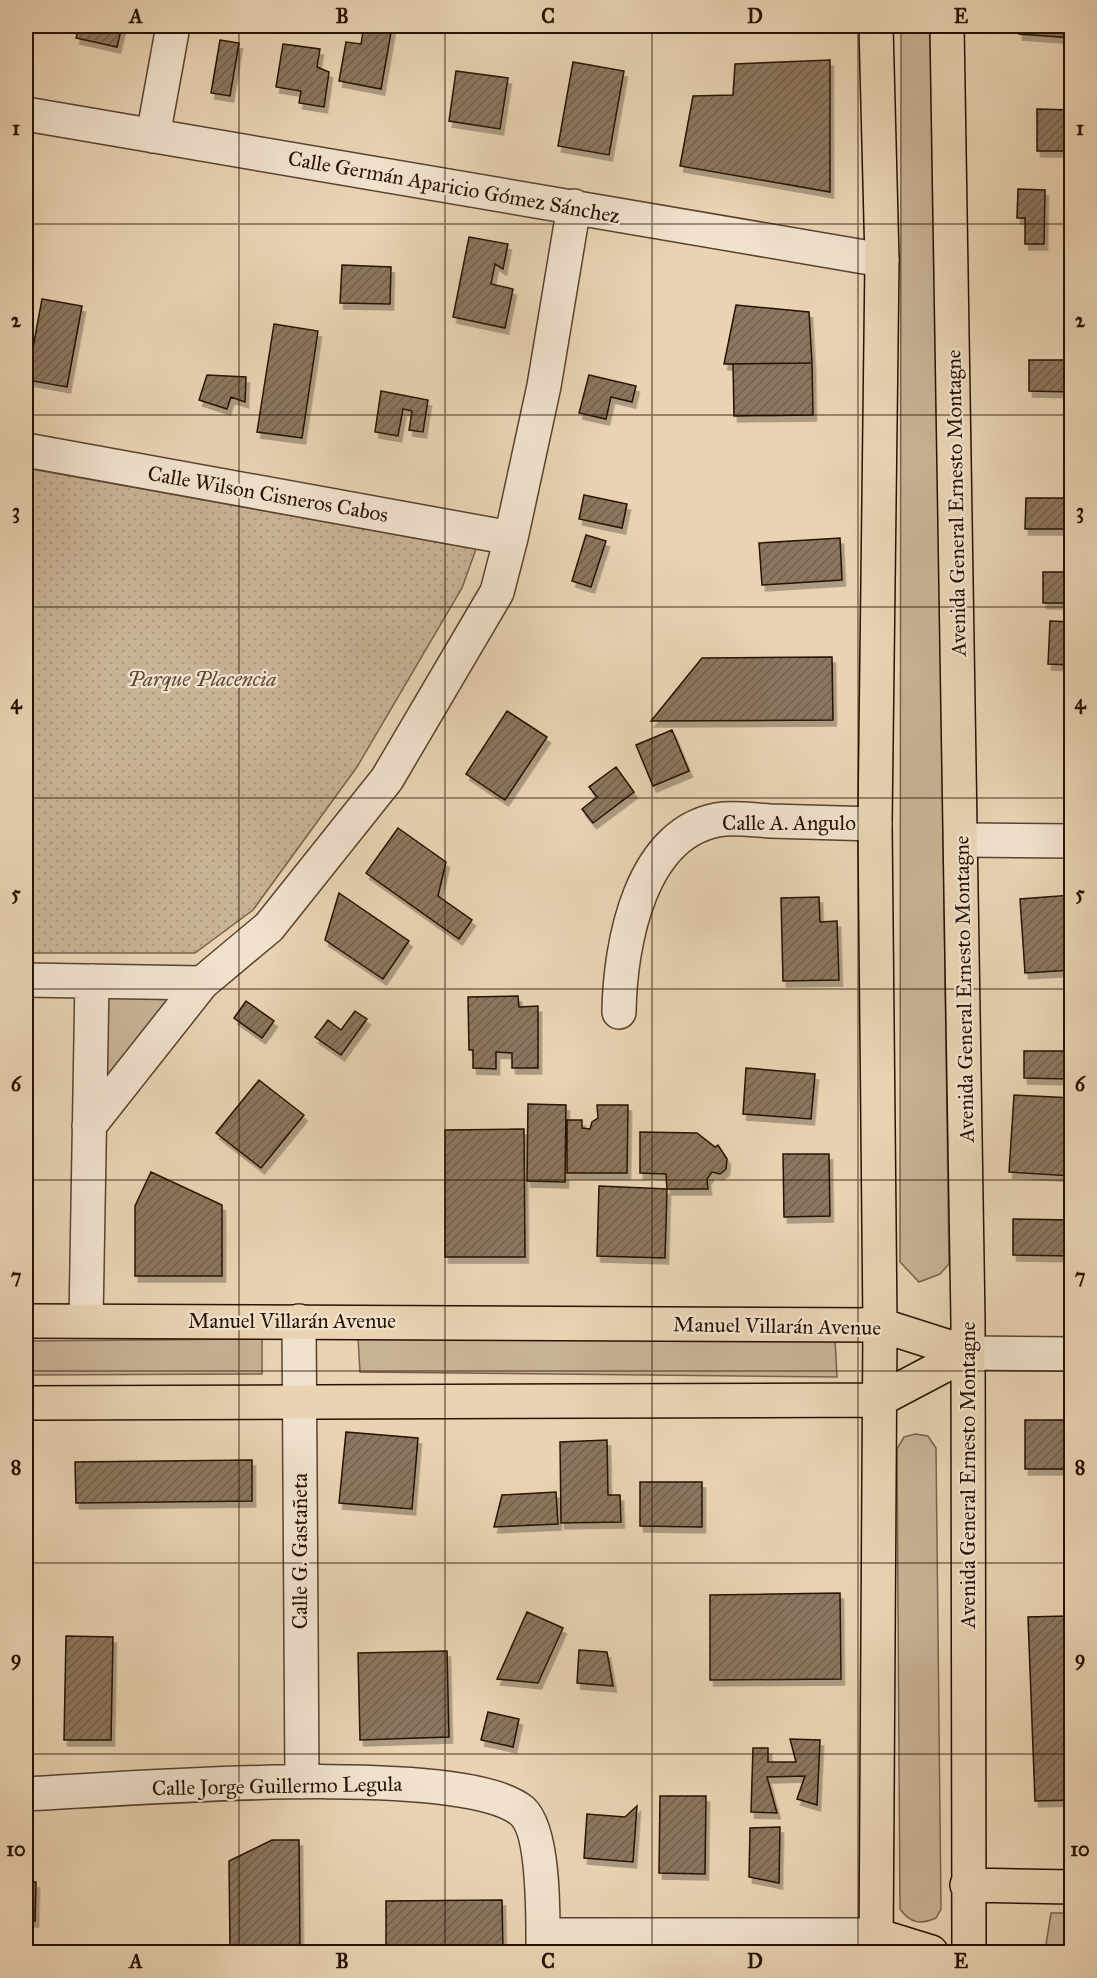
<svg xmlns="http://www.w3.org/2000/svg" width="1097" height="1978" font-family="'IM FELL Great Primer',serif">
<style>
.green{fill:#c8b295;stroke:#78624c;stroke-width:1.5}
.park{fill:url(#park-dots);stroke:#78624c;stroke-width:1.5}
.building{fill:url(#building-hatch);stroke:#271202;stroke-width:1.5;filter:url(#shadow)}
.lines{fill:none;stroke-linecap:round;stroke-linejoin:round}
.minor-casing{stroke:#58422e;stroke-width:36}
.major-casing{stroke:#271202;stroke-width:36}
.minor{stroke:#f1e2ce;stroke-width:33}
.major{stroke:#e9d3b3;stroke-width:33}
.grid{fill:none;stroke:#271202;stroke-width:1.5;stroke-opacity:0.55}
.labels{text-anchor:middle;stroke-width:4.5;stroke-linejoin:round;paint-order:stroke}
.street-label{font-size:21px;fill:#271202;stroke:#f1e2ce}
.park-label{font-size:21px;font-style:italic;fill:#5f4a35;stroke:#f1e2ce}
.neatline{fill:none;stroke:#271202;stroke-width:2}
.grid-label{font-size:20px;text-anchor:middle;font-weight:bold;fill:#271202}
</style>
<defs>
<pattern id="park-dots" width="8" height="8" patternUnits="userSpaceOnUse" patternTransform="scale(1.5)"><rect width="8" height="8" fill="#c8b295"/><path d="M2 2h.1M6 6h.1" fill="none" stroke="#ac987f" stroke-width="1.8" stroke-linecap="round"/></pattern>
<pattern id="building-hatch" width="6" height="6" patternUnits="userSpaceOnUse" patternTransform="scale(1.5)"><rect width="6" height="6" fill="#8c765e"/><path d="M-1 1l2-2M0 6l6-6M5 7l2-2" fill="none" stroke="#725f4b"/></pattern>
<filter id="shadow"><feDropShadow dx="3.5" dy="6" stdDeviation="0" flood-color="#0004"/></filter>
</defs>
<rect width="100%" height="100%" fill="#e9d3b3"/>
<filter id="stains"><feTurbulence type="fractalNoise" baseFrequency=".00333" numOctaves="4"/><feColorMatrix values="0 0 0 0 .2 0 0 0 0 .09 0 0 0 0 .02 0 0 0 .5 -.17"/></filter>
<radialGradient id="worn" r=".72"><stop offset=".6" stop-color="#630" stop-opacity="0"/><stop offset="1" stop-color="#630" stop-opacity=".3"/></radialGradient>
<path class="green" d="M 901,26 L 929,26 L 933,95 L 949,1264 L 940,1274 L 919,1282 L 900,1262 Z
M 107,992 L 185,992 L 107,1095 Z
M 358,1338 L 835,1339 L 837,1377 L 360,1372 Z
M 262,1339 L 262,1374 L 26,1375 L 26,1341 Z
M 915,1434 L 928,1436 L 936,1448 L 941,1909 L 936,1918 C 920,1925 910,1923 900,1909 L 897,1449 L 904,1437 Z
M 1051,1913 L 1071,1913 L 1071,1951 L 1045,1951 Z"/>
<path class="park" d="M 26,468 L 476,549 L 462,588 L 357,767 L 253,910 L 195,953 L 26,953 Z"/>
<path class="building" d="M 79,26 L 122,26 L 117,47 L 76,38 Z
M 364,26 L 392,27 L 381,89 L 339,81 L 346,42 L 361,44 Z
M 1019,26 L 1072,26 L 1072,38 L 1019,34 Z
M 220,40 L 239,43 L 230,96 L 211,93 Z
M 283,44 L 320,49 L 317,67 L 329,72 L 324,107 L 299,103 L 301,91 L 276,87 Z
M 830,60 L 830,192 L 680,166 L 693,96 L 733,95 L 735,64 Z
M 573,62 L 624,71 L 609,155 L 558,146 Z
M 456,71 L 508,78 L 500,129 L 449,121 Z
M 1037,109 L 1072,110 L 1072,151 L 1037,151 Z
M 1018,189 L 1045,190 L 1044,244 L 1025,244 L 1025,218 L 1017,218 Z
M 469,237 L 508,244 L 503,269 L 495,264 L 491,284 L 513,289 L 505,328 L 453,317 Z
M 342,265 L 391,267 L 390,304 L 340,303 Z
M 42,299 L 82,306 L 67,387 L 27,380 Z
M 736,305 L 809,312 L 812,363 L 724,364 Z
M 274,324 L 318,331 L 302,438 L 257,432 Z
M 1029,360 L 1072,360 L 1072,392 L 1029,391 Z
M 812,363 L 813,415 L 734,416 L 733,364 Z
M 207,375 L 246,377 L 245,402 L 231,397 L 227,409 L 199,400 Z
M 589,375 L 636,386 L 632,402 L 611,397 L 606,419 L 579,413 Z
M 381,391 L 428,400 L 423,432 L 409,430 L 412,411 L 403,409 L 398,436 L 375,432 Z
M 584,495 L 627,504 L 622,528 L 579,519 Z
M 1026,498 L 1072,498 L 1072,529 L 1025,529 Z
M 586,535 L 606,541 L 591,587 L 572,581 Z
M 840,538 L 842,580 L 762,585 L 759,543 Z
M 1043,572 L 1072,572 L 1072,603 L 1043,603 Z
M 1050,621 L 1072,622 L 1072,665 L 1048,664 Z
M 832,657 L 833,720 L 651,721 L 702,658 Z
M 507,711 L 547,737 L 505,800 L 466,774 Z
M 672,730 L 689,771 L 653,786 L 636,745 Z
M 616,767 L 634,792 L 593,823 L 582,809 L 597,797 L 589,787 Z
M 398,828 L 446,862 L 438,896 L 472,920 L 459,939 L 366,873 Z
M 339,893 L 409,941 L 383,979 L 325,940 Z
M 1072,895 L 1072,970 L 1025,973 L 1020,899 Z
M 819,897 L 820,922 L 837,921 L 839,980 L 783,981 L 781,898 Z
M 518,996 L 519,1007 L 538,1006 L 538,1068 L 512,1068 L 512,1053 L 496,1052 L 496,1069 L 473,1068 L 473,1050 L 469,1050 L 468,997 Z
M 246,1001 L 274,1021 L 262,1038 L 234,1018 Z
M 355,1011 L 367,1019 L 341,1055 L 315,1037 L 328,1020 L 341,1030 Z
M 1024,1051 L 1067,1051 L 1067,1079 L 1024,1078 Z
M 746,1068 L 815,1074 L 811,1119 L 743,1114 Z
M 259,1080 L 304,1115 L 261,1168 L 216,1133 Z
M 1014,1095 L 1072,1098 L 1072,1176 L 1009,1172 Z
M 528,1104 L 566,1105 L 565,1182 L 527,1181 Z
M 597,1105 L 628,1105 L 627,1173 L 567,1173 L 567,1120 L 582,1120 L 582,1128 L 590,1129 L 592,1122 L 598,1118 Z
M 524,1129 L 525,1257 L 445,1257 L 445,1130 Z
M 640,1132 L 697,1133 L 715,1147 L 718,1145 L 727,1159 L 726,1169 L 720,1174 L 712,1172 L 707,1179 L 708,1189 L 667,1189 L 666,1174 L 640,1173 Z
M 783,1154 L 829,1154 L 830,1216 L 784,1217 Z
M 151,1172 L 222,1205 L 222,1276 L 135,1276 L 135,1206 Z
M 599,1186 L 667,1189 L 665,1258 L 597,1256 Z
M 1013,1219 L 1072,1220 L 1072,1256 L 1013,1255 Z
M 1025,1420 L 1072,1420 L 1072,1469 L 1025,1469 Z
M 346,1432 L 418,1438 L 412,1509 L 339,1503 Z
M 607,1440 L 608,1495 L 620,1495 L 621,1522 L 561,1523 L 560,1442 Z
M 252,1460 L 252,1501 L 76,1503 L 75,1462 Z
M 640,1482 L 702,1482 L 702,1527 L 640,1526 Z
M 556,1492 L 558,1524 L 494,1527 L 502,1495 Z
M 840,1593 L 841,1679 L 710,1680 L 710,1595 Z
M 527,1612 L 563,1628 L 538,1683 L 497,1679 Z
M 1066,1616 L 1072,1800 L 1035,1801 L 1028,1617 Z
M 66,1636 L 113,1637 L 111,1740 L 64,1740 Z
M 579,1650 L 607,1652 L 613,1686 L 577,1683 Z
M 447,1651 L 449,1737 L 360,1740 L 358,1653 Z
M 488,1712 L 519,1719 L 513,1747 L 481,1740 Z
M 790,1739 L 820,1740 L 817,1805 L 797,1799 L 805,1776 L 767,1777 L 777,1813 L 751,1812 L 753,1748 L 768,1748 L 768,1762 L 796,1762 Z
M 660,1796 L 706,1796 L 705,1874 L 659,1873 Z
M 637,1806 L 633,1862 L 584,1858 L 587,1814 L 625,1817 Z
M 780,1827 L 779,1883 L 749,1877 L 750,1828 Z
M 272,1840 L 299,1840 L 300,1949 L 230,1949 L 229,1861 Z
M 26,1882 L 36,1882 L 35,1921 L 26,1921 Z
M 502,1900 L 503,1952 L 386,1952 L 386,1901 Z"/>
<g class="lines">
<defs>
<path id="minor" d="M 26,114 L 882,260
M 153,136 L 173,26
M 26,450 L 511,538
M 962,840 L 1072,841
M 26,980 L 202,983
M 619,1012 C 620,945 640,828 724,819 C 739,818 755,820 770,821 C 805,822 840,823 875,824
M 89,1126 L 202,983 L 269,927 L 387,779 L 497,592 L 511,538 L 544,386 L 574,206
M 86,1320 L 92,981
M 299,1321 L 302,1782
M 968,1353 L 1072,1354
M 26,1794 C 116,1790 461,1760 522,1811 C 545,1831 543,1922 543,1952
M 543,1935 L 876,1935"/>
<path id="major" d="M 876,26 L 882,260 L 875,824 L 880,1325 L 876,1952
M 947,26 L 968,1322 L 969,1952
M 26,1321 L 880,1325 L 968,1353
M 26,1403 L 879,1400 L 968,1353
M 967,1885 L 1072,1887
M 876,1935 L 931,1952"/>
</defs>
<use href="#minor" class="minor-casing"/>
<use href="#major" class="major-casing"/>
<use href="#minor" class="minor"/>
<use href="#major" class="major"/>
</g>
<path class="grid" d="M 239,26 L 239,1952M 445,26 L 445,1952M 652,26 L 652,1952M 858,26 L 858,1952M 26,224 L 1072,224M 26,415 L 1072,415M 26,607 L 1072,607M 26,798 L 1072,798M 26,989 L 1072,989M 26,1180 L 1072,1180M 26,1371 L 1072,1371M 26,1563 L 1072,1563M 26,1754 L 1072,1754"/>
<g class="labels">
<g class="street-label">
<text transform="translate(454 187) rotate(10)" y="7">Calle Germán Aparicio Gómez Sánchez</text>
<text transform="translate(268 494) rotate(10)" y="7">Calle Wilson Cisneros Cabos</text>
<text transform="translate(956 503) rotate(-91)" y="7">Avenida General Ernesto Montagne</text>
<text x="789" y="830">Calle A. Angulo</text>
<text transform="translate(964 989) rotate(-91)" y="7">Avenida General Ernesto Montagne</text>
<text x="292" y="1328">Manuel Villarán Avenue</text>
<text transform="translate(777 1326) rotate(1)" y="7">Manuel Villarán Avenue</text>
<text transform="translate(968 1475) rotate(-90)" y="7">Avenida General Ernesto Montagne</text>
<text transform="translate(300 1551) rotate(-90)" y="7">Calle G. Gastañeta</text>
<text transform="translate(277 1786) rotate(-1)" y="7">Calle Jorge Guillermo Legula</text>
</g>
<g class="park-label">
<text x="202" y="686">Parque Placencia</text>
</g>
</g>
<rect width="1097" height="1978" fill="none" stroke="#e9d3b3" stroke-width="66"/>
<rect x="33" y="33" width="1031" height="1912" class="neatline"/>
<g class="grid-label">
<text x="136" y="23">A</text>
<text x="342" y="23">B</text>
<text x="548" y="23">C</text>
<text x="755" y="23">D</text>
<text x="961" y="23">E</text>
<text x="16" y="135">1</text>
<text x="1080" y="135">1</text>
<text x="16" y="327">2</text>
<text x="1080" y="327">2</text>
<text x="16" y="518">3</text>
<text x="1080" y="518">3</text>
<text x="16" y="709">4</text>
<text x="1080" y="709">4</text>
<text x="16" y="900">5</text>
<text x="1080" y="900">5</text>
<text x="16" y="1091">6</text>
<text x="1080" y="1091">6</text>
<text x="16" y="1283">7</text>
<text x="1080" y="1283">7</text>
<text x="16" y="1474">8</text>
<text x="1080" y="1474">8</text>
<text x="16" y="1665">9</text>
<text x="1080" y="1665">9</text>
<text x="16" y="1856">10</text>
<text x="1080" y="1856">10</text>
<text x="136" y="1968">A</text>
<text x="342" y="1968">B</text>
<text x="548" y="1968">C</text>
<text x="755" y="1968">D</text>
<text x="961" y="1968">E</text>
</g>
<rect width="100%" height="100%" filter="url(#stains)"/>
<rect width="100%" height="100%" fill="url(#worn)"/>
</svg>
